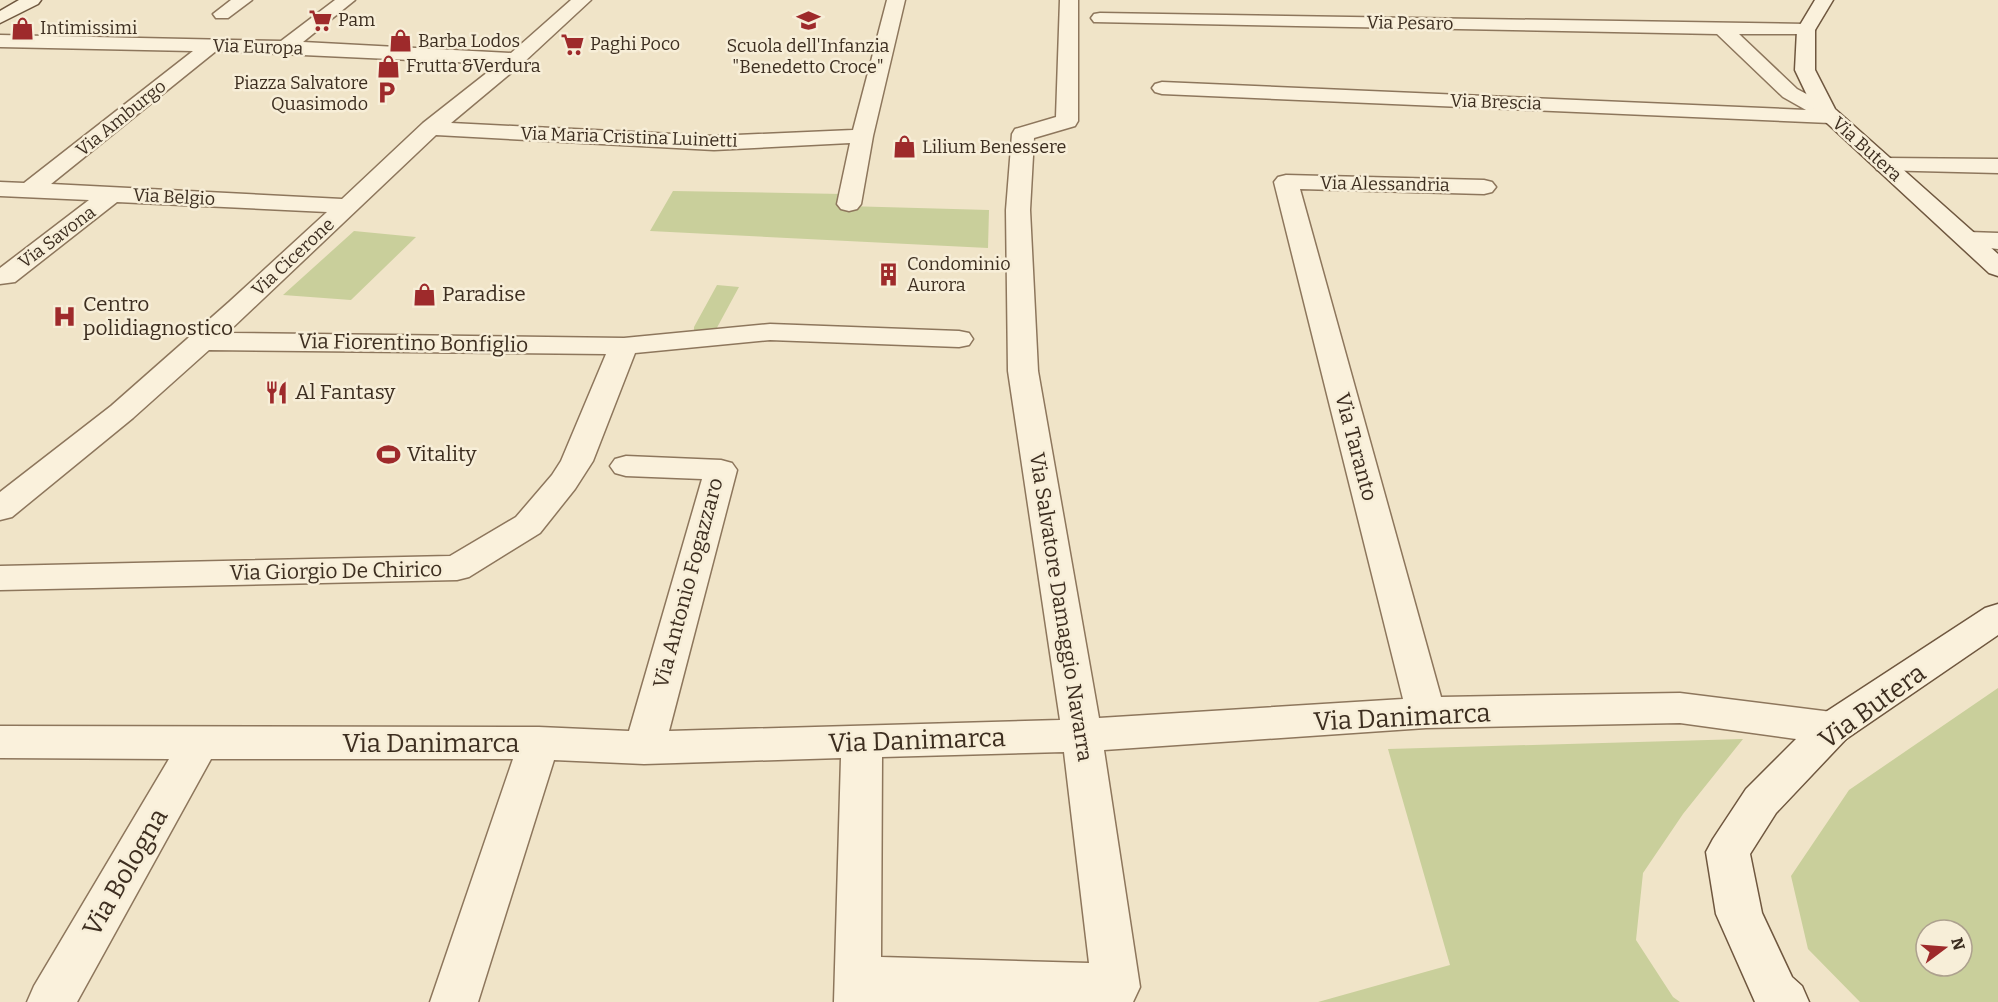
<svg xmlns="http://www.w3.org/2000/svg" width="1998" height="1002" font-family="Bitter,serif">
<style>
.green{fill:#c9cf9b;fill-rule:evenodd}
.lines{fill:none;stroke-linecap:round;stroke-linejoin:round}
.street-casing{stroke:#8d765c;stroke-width:3}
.secondary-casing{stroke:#6f573f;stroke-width:3}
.street{fill:#faf1dc;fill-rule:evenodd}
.secondary{fill:#faf1dc;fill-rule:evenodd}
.labels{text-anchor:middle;stroke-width:5;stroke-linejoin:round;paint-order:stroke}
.far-poi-label{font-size:18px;fill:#3d2e20;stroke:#f7eed8;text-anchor:start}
.far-street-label{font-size:18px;fill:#3d2e20;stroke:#f7eed8}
.poi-label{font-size:21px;fill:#3d2e20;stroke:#f7eed8;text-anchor:start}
.street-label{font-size:21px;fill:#3d2e20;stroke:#f7eed8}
.near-street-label{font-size:26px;fill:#3d2e20;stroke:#f7eed8}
</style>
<rect width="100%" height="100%" fill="#f0e4c8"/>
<path class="green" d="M 673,191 L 843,194 L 846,206 L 989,210 L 988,248 L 650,231 Z
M 354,231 L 416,237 L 351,300 L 283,295 Z
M 717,285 L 739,287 L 713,335 L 694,331 L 694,327 Z
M 1998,688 L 1998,1002 L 1860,1002 L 1808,949 L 1791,876 L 1849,790 ZM 1926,930 L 1962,930 L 1962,966 L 1926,966 Z
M 1743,739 L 1683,814 L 1643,873 L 1636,940 L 1673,997 L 1680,1002 L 1318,1002 L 1450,965 L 1388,749 Z"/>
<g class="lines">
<defs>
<path id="street" d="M 231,0 L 252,0 L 228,18 L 216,18 L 213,14 Z
M 335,0 L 355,0 L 303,42 L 511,53 L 571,0 L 591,0 L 523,63 L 451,123 L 714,136 L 853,130 L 887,0 L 905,0 L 873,136 L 861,204 L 857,209 L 849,211 L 841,209 L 837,204 L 850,143 L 714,150 L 436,135 L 227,333 L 624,338 L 770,324 L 959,331 L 969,333 L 973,339 L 969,345 L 959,347 L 770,340 L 635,353 L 593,461 L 575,489 L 540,533 L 469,577 L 457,580 L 0,590 L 0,566 L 450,556 L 516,517 L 552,475 L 561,461 L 606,354 L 209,350 L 133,418 L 12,517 L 0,520 L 0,492 L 111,406 L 229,302 L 327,212 L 117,202 L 15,282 L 0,284 L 0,268 L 89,200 L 0,196 L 0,182 L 24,183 L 193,51 L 0,47 L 0,35 L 281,41 ZM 216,51 L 498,64 L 423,123 L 342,199 L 51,184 Z
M 1060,0 L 1078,0 L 1078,121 L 1075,126 L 1034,138 L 1030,210 L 1038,371 L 1099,718 L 1403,699 L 1274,182 L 1278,177 L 1286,175 L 1484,180 L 1492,182 L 1496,187 L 1492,192 L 1484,194 L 1300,189 L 1441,697 L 1680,693 L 1832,712 L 1846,717 L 1852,728 L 1846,739 L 1832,744 L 1680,723 L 1426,728 L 1104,750 L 1140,987 L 1133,1002 L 834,1002 L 841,758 L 644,764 L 554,760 L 478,1002 L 430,1002 L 513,759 L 211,759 L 77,1002 L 27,1002 L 34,986 L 169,759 L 0,758 L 0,726 L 539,727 L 629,731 L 702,479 L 626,476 L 615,473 L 610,466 L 615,459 L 626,456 L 721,460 L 732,463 L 737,470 L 669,731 L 1060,720 L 1008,371 L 1006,210 L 1012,134 L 1015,129 L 1056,117 ZM 1064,752 L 1089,963 L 881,957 L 882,757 Z
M 1100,13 L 1806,24 L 1813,26 L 1815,30 L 1813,34 L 1739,34 L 1797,89 L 1833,108 L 1841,117 L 1838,122 L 1830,123 L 1162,94 L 1155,92 L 1152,88 L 1155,84 L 1162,82 L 1806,110 L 1783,97 L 1717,34 L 1094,22 L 1091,18 L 1094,14 Z
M 1885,158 L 1998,159 L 1998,173 L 1877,170 L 1874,165 L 1877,160 Z
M 1969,232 L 1998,233 L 1998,249 L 1960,245 L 1956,240 L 1960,235 Z"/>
<path id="secondary" d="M 19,0 L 41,0 L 38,4 L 0,23 L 0,11 Z
M 1815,0 L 1833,0 L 1815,30 L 1815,70 L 1835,109 L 1998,254 L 1998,276 L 1989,273 L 1815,112 L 1795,70 L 1797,30 Z
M 1998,604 L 1998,635 L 1846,739 L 1776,813 L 1750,854 L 1762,913 L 1792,977 L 1802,986 L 1809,1002 L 1755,1002 L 1716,914 L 1706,852 L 1713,839 L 1746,789 L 1818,717 L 1985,608 Z"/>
</defs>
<use href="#street" class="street-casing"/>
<use href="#secondary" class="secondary-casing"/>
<use href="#street" class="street"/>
<use href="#secondary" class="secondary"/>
</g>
<defs>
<symbol id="supermarket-bare" viewBox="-9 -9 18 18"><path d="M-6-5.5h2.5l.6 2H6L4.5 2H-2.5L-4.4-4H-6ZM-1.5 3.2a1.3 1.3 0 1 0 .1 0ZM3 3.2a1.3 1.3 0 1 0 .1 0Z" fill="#9e2a2b" stroke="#f7eed8" stroke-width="2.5" paint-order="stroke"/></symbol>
<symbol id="school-bare" viewBox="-9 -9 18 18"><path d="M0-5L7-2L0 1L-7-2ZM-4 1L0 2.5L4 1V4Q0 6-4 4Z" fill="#9e2a2b" stroke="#f7eed8" stroke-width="2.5" paint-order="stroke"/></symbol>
<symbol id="shop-bare" viewBox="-9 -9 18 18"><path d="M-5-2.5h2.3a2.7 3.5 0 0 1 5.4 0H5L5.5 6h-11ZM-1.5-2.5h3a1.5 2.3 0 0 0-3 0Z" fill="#9e2a2b" stroke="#f7eed8" stroke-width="2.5" paint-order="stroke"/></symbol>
<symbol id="parking-bare" viewBox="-9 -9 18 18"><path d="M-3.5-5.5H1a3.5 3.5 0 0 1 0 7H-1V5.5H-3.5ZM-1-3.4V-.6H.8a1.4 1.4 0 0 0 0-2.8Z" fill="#9e2a2b" stroke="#f7eed8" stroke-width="2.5" paint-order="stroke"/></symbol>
<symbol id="building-bare" viewBox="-9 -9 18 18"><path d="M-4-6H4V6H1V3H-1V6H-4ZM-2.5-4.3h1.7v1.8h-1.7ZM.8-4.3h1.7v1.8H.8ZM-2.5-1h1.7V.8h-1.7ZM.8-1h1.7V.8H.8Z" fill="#9e2a2b" stroke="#f7eed8" stroke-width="2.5" paint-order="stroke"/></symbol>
<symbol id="hospital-bare" viewBox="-9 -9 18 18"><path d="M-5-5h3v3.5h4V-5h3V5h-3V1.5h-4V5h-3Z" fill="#9e2a2b" stroke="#f7eed8" stroke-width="2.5" paint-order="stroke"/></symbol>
<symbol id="restaurant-bare" viewBox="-9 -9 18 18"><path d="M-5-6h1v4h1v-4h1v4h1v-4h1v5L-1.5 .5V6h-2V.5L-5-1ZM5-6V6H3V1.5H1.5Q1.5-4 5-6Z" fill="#9e2a2b" stroke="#f7eed8" stroke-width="2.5" paint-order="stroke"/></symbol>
<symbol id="stadium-bare" viewBox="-9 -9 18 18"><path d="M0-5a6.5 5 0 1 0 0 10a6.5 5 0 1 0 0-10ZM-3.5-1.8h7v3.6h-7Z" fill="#9e2a2b" stroke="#f7eed8" stroke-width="2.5" paint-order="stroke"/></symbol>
</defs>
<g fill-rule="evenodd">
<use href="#supermarket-bare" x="304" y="4" width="33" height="33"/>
<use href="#school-bare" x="792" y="4" width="33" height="33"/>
<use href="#shop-bare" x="6" y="12" width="33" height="33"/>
<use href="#shop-bare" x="384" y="24" width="33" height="33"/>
<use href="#supermarket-bare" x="556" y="28" width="33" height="33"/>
<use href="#shop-bare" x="372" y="50" width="33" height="33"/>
<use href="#parking-bare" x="370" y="76" width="33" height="33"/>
<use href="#shop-bare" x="888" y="130" width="33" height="33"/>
<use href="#building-bare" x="872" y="258" width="33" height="33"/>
<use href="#shop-bare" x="408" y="278" width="33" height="33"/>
<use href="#hospital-bare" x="48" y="300" width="33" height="33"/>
<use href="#restaurant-bare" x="260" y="376" width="33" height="33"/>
<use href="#stadium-bare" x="372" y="438" width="33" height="33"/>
</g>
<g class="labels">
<g class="far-poi-label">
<text x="338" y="26">Pam</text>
<text x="40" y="34">Intimissimi</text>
<text x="418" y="47">Barba Lodos</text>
<text x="590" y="50">Paghi Poco</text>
<text x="808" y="52" text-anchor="middle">Scuola dell'Infanzia<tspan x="808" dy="21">"Benedetto Croce"</tspan></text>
<text x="406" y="72">Frutta &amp;Verdura</text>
<text x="368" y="89" text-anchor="end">Piazza Salvatore<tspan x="368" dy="21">Quasimodo</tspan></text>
<text x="922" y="153">Lilium Benessere</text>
<text x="907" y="270">Condominio<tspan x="907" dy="21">Aurora</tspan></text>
</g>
<g class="far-street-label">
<text transform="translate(1410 23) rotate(1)" y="6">Via Pesaro</text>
<text transform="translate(258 47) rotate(2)" y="6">Via Europa</text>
<text transform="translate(1496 102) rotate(2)" y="6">Via Brescia</text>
<text transform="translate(121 118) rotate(-39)" y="6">Via Amburgo</text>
<text transform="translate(629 137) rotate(2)" y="6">Via Maria Cristina Luinetti</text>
<text transform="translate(1867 149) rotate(42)" y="6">Via Butera</text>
<text transform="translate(1385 184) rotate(1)" y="6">Via Alessandria</text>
<text transform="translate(174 197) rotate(3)" y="6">Via Belgio</text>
<text transform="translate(57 237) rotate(-37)" y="6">Via Savona</text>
<text transform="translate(293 257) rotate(-43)" y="6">Via Cicerone</text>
</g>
<g class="poi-label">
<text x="442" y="301">Paradise</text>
<text x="83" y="311">Centro<tspan x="83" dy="24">polidiagnostico</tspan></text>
<text x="295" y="399">Al Fantasy</text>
<text x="407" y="461">Vitality</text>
</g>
<g class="street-label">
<text transform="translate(413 343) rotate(1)" y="7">Via Fiorentino Bonfiglio</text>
<text transform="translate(1356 447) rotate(75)" y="7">Via Taranto</text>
<text transform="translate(336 571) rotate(-1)" y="7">Via Giorgio De Chirico</text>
<text transform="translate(688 583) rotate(-75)" y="7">Via Antonio Fogazzaro</text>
<text transform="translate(1061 607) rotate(81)" y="7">Via Salvatore Damaggio Navarra</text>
</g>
<g class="near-street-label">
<text transform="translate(1872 706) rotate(-36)" y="9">Via Butera</text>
<text transform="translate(1402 717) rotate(-3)" y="9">Via Danimarca</text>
<text transform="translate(917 740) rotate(-2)" y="9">Via Danimarca</text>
<text x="431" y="752">Via Danimarca</text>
<text transform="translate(125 872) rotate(-60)" y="9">Via Bologna</text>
</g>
</g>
<g transform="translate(1944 948) rotate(74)"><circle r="28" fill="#f7eed8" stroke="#ada18e" stroke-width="1.5"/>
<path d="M0-4.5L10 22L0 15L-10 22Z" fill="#9e2a2b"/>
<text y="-9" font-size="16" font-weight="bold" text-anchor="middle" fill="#3d2e20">N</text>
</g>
</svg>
